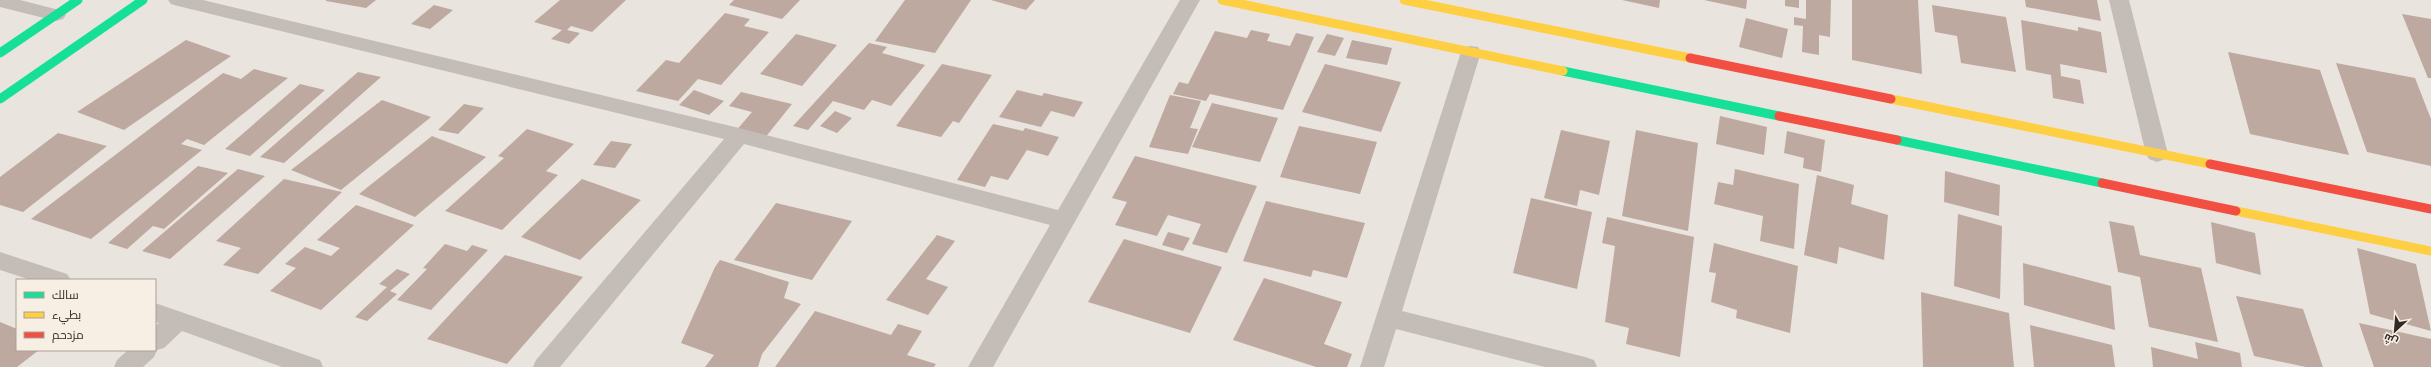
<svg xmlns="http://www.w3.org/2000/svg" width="2431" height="367" font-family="Lato,Cairo,sans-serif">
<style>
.building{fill:#bda9a0}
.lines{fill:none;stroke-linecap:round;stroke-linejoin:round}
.street{fill:#c3bcb7;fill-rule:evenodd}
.fast{stroke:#16e098;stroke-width:9}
.slow{stroke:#ffcf43;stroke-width:9}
.jam{stroke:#f24e42;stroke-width:9}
</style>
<rect width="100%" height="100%" fill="#eae4de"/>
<path class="building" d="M 376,0 L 366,8 L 326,1 L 326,0 Z
M 560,0 L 626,0 L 592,32 L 571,26 L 567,30 L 580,33 L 569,44 L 551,39 L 562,30 L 534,22 Z
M 734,0 L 800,0 L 782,19 L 729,5 Z
M 905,0 L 971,0 L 935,53 L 875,41 Z
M 991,0 L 1035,0 L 1026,10 Z
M 1622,0 L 1660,0 L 1659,8 Z
M 1704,0 L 1747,0 L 1746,9 Z
M 1785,0 L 1799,0 L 1799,8 L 1785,6 Z
M 1806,0 L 1831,0 L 1830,37 L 1819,35 L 1819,55 L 1802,52 L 1803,26 L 1794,25 L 1794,17 L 1806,19 Z
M 1852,0 L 1918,0 L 1922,74 L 1852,60 Z
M 2025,0 L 2097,0 L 2101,21 L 2026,7 Z
M 434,5 L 453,10 L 430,29 L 411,24 Z
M 1932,5 L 2006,17 L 2016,72 L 1961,63 L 1957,36 L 1935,32 Z
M 725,13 L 750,19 L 744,26 L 769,32 L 721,85 L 698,79 L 678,101 L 636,91 L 666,60 L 679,63 Z
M 2402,14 L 2431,19 L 2431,78 L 2428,78 Z
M 1746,18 L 1788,29 L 1782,58 L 1739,47 Z
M 2021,20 L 2078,31 L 2078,27 L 2101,32 L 2107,73 L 2060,64 L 2061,76 L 2080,80 L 2084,104 L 2053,98 L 2051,75 L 2026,70 Z
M 1251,30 L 1270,34 L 1267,41 L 1290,46 L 1296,33 L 1314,37 L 1283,110 L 1210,94 L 1206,101 L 1173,94 L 1179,82 L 1188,84 L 1215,31 L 1247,38 Z
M 796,34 L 837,45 L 802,86 L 760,74 Z
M 1327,34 L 1344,38 L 1335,56 L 1317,52 Z
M 186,40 L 231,56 L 124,130 L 77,112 Z
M 1352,40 L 1392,48 L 1387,65 L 1346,58 Z
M 869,43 L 887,47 L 882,53 L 925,65 L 891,106 L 872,100 L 864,110 L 833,101 L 808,130 L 793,126 Z
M 2228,52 L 2320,70 L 2349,155 L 2250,134 Z
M 2336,63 L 2415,78 L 2431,119 L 2431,166 L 2367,152 Z
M 942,64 L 992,75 L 959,123 L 953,121 L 941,137 L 896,126 Z
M 1325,64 L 1401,82 L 1381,132 L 1302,112 Z
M 254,69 L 288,78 L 204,145 L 187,139 L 181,144 L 202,150 L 91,239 L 31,219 L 223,73 L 241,79 Z
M 358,72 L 381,77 L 284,163 L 260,157 Z
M 300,84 L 325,90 L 250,156 L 225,149 Z
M 694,90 L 724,101 L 709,115 L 679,105 Z
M 1017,90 L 1042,96 L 1044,93 L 1083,102 L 1074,117 L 1051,111 L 1041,127 L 999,117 Z
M 741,92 L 792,104 L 764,139 L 735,132 L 752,112 L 729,106 Z
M 1170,95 L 1201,101 L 1190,128 L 1198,129 L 1188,154 L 1149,147 Z
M 382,100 L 431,117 L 341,190 L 291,170 Z
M 1212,103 L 1278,118 L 1260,162 L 1192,147 Z
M 464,104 L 484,108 L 458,134 L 438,130 Z
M 835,111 L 852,118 L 837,133 L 820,126 Z
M 1720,116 L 1767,127 L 1764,155 L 1716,144 Z
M 993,124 L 1023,131 L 1025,128 L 1059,137 L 1048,156 L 1027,150 L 1008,180 L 991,176 L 985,187 L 957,180 Z
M 1299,126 L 1377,142 L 1360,194 L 1280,177 Z
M 527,129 L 574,144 L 546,171 L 558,175 L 502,230 L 445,211 L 504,158 L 498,156 Z
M 1561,130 L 1610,141 L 1599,195 L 1580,190 L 1577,206 L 1544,198 Z
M 1636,130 L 1698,143 L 1688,231 L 1622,216 Z
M 1787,131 L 1825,140 L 1821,172 L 1803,168 L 1804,158 L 1784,153 Z
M 58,133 L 107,146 L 23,212 L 0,205 L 0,177 Z
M 432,136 L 486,157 L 415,217 L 359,194 Z
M 611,141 L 632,144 L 615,168 L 593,165 Z
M 1135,156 L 1257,186 L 1227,253 L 1192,244 L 1201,224 L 1168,215 L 1157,236 L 1115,225 L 1127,202 L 1112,198 Z
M 198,166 L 228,173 L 164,229 L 153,226 L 127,249 L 108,243 Z
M 238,169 L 265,176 L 170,259 L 142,251 Z
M 1735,169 L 1799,184 L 1794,249 L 1760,241 L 1763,216 L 1714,204 L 1718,182 L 1733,185 Z
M 1945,171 L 2000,185 L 1999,216 L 1944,202 Z
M 1817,175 L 1854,185 L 1851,204 L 1888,215 L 1884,260 L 1839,247 L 1837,264 L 1804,255 Z
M 284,179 L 342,192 L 258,274 L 223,265 L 241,248 L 216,241 Z
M 582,179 L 641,200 L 580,260 L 521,237 Z
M 1531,198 L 1592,212 L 1577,289 L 1513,273 Z
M 1266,201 L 1365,223 L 1347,278 L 1313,270 L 1311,277 L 1243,261 Z
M 776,203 L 852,221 L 812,280 L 734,260 Z
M 356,205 L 414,225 L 321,310 L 270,291 L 296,268 L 285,264 L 305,247 L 331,256 L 340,248 L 317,240 Z
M 1958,214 L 2002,226 L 2000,299 L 1954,286 Z
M 1607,217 L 1694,237 L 1680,357 L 1626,344 L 1629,328 L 1605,322 L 1615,246 L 1602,243 Z
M 2109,221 L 2134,226 L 2140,255 L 2201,268 L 2218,342 L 2149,327 L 2140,277 L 2118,272 Z
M 2211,222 L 2255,233 L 2261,275 L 2216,263 Z
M 1168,232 L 1190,238 L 1183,251 L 1162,245 Z
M 937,235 L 955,241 L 926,279 L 948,287 L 928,315 L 886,300 Z
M 1124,239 L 1222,267 L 1190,333 L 1088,302 Z
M 1714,243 L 1798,266 L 1790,333 L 1736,318 L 1737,310 L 1711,302 L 1716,273 L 1709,272 Z
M 445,244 L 467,251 L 472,245 L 488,250 L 431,310 L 397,300 L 427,269 L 423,268 Z
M 2357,248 L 2416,264 L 2431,331 L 2370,314 Z
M 505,255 L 583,277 L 507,364 L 427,339 Z
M 720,260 L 789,282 L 784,298 L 801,304 L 762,354 L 758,367 L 705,367 L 714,355 L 681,343 L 715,267 Z
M 2023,263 L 2111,286 L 2115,330 L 2024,305 Z
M 397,269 L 410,274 L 390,291 L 397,294 L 367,321 L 355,317 L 387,287 L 379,284 Z
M 1264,278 L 1342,302 L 1324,344 L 1352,354 L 1347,367 L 1316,367 L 1233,340 Z
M 1921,292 L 2009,313 L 2014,367 L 1923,367 Z
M 2236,296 L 2303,309 L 2323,367 L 2306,367 L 2254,356 Z
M 815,311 L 891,335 L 898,324 L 922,331 L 907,355 L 936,364 L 934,367 L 775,367 Z
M 0,322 L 17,329 L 17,350 L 39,350 L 17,367 L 0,367 Z
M 2359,323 L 2431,339 L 2431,367 L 2374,367 Z
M 2030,325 L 2112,345 L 2115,367 L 2034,367 Z
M 2195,342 L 2240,353 L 2242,367 L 2153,367 L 2151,347 L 2198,359 Z"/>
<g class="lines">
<path class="street" d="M 0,0 L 20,0 L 63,11 L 66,15 L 63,19 L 56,21 L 0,7 Z
M 168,0 L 203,0 L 739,128 L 1058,210 L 1180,0 L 1200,0 L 993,367 L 968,367 L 1050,225 L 744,144 L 560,367 L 533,367 L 536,360 L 724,139 L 178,6 L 171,4 Z
M 2109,0 L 2129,0 L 2168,154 L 2165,159 L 2157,162 L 2149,159 L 2146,154 Z
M 1471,46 L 1478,47 L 1481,52 L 1402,311 L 1585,357 L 1594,360 L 1597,367 L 1545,367 L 1396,329 L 1384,367 L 1360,367 L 1461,52 L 1464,47 Z
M 0,252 L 67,274 L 71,280 L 31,280 L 0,270 Z
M 155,303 L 320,360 L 323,367 L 282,367 L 182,331 L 164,348 L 157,350 L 154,357 L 143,367 L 114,367 L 117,360 L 128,350 L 155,350 L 155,326 L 159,323 L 155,322 Z"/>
<path class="fast" d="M 0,53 L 78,0
M 1563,71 L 1779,116
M 0,99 L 143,0
M 1897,140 L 2102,183"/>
<path class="slow" d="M 1222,0 L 1563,71
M 1404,0 L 1690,58
M 1891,99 L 2210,164
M 2236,211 L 2431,251"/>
<path class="jam" d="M 1690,58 L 1891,99
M 1779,116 L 1897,140
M 2210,164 L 2431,209
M 2102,183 L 2236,211"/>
</g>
<rect x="16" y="279" width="140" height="72" fill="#f7efe4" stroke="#a9a098"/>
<rect x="24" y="292" width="20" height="6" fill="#16e098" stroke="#a9a098"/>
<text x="52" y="299" font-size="12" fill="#332a26">سالك</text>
<rect x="24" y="312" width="20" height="6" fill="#ffcf43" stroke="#a9a098"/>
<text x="52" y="319" font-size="12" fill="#332a26">بطيء</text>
<rect x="24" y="332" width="20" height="6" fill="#f24e42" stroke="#a9a098"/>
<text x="52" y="339" font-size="12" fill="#332a26">مزدحم</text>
<g transform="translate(2395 331) rotate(206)" stroke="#f7efe4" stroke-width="3" paint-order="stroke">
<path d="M0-3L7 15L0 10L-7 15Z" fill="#332a26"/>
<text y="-6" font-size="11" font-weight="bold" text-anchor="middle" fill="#332a26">ش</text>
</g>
</svg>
